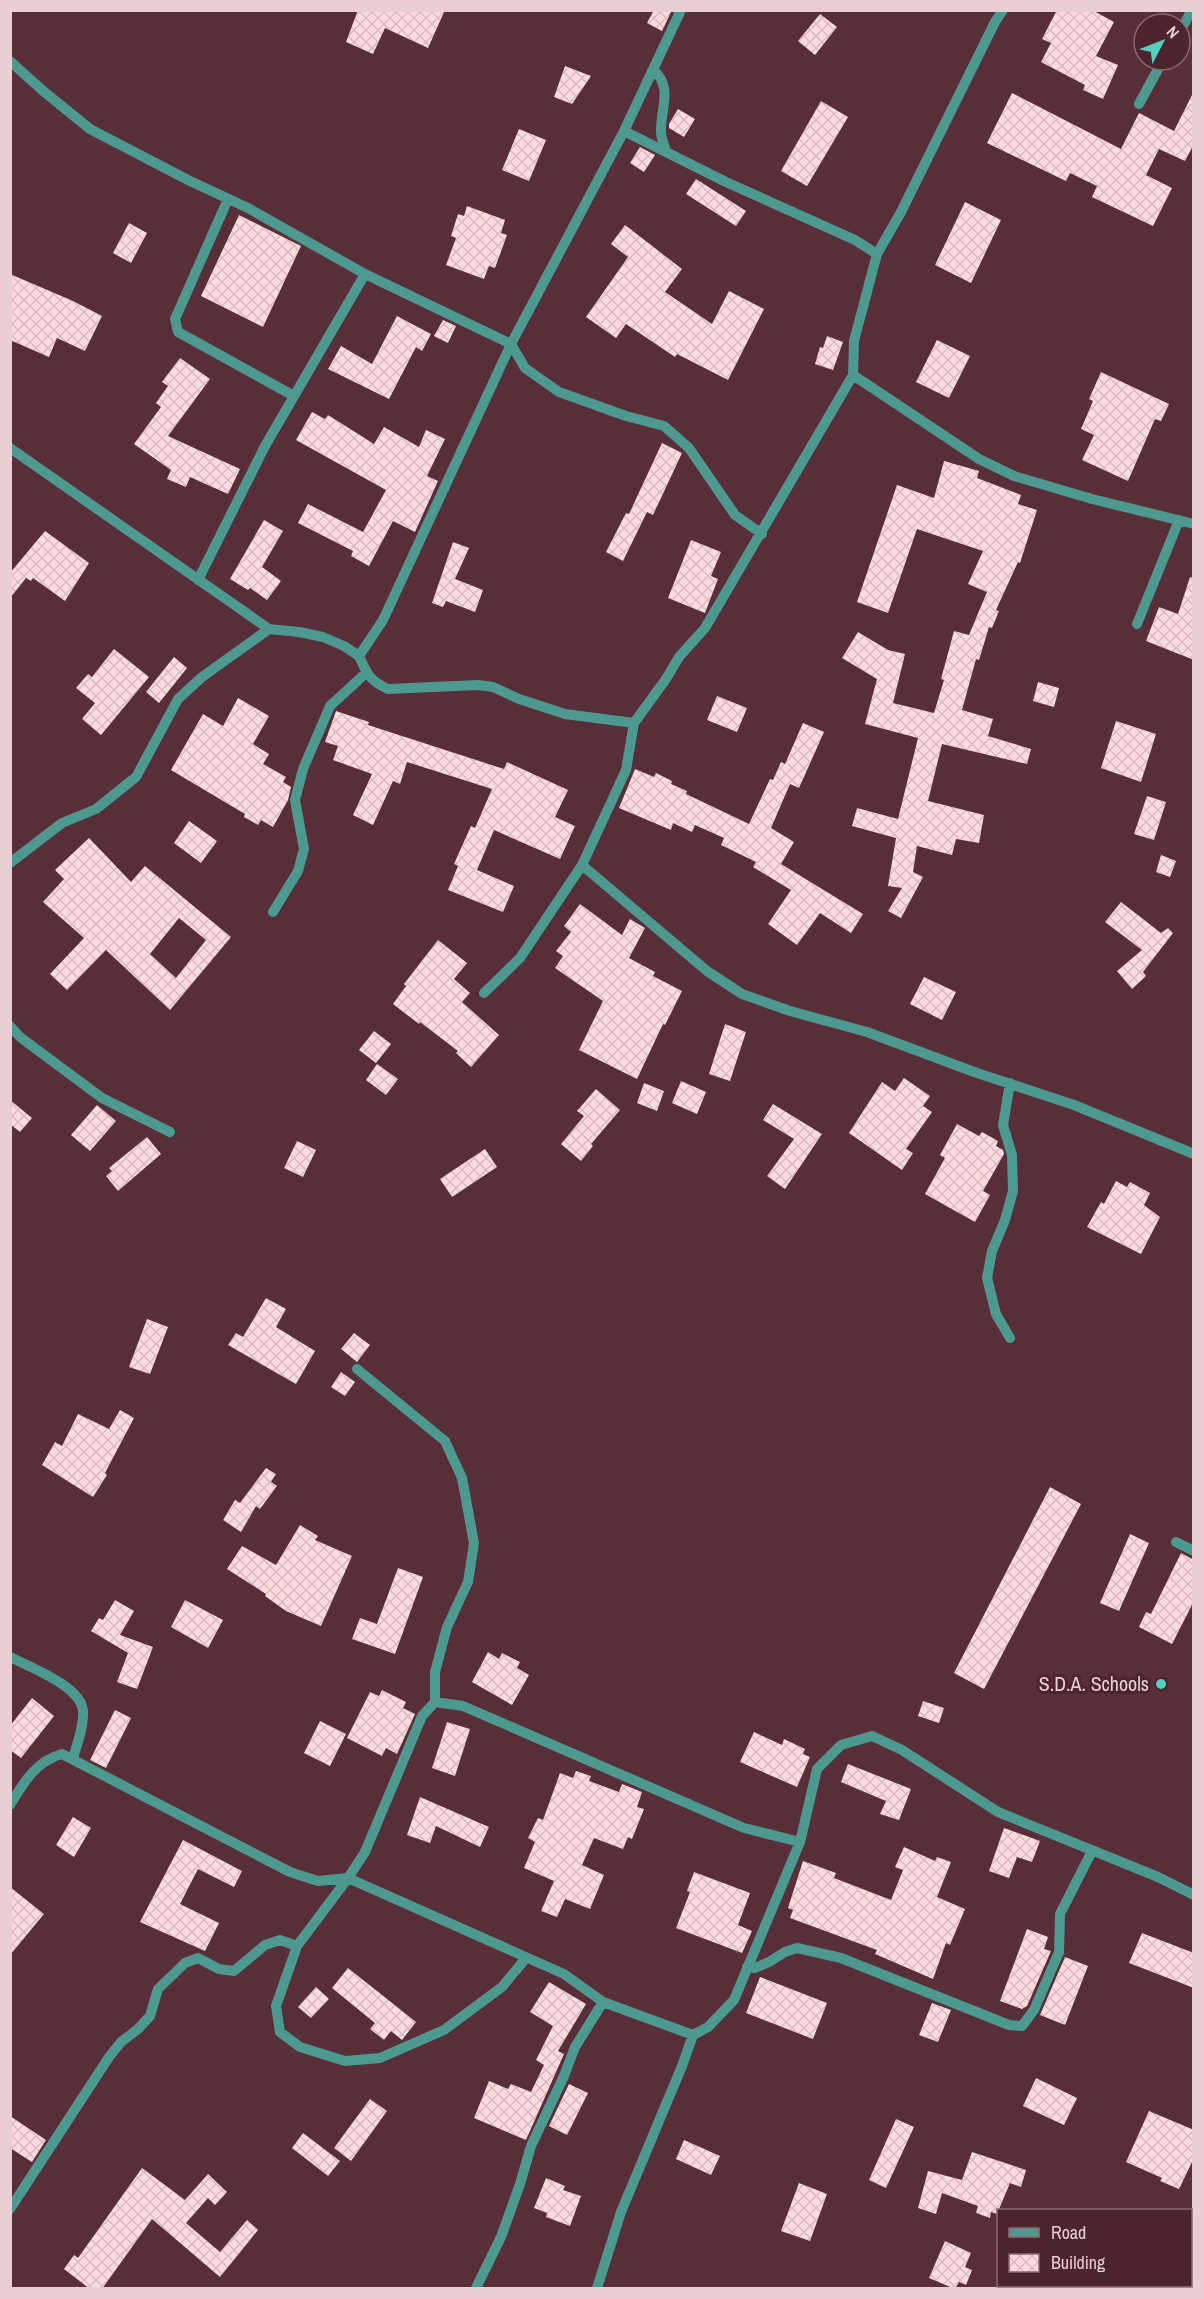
<svg xmlns="http://www.w3.org/2000/svg" width="1204" height="2299" font-family="'Archivo Narrow',sans-serif">
<style>
.building{fill:url(#building-cross-hatch);fill-rule:evenodd}
.lines{fill:none;stroke-linecap:round;stroke-linejoin:round}
.minor{stroke:#4d988f;stroke-width:10}
.poi-dot{fill:#58cec1;stroke:#4c242e;stroke-width:2}
.labels{text-anchor:middle;stroke-width:6;stroke-linejoin:round;paint-order:stroke}
.poi-label{font-size:20px;fill:#e9ced3;stroke:#4c242e;text-anchor:end}
</style>
<defs>
<pattern id="building-cross-hatch" width="8" height="8" patternUnits="userSpaceOnUse" patternTransform="scale(1.5)"><rect width="8" height="8" fill="#fbdae0"/><path d="M0 0l8 8M0 8l8-8" fill="none" stroke="#d7bbc0"/></pattern>
</defs>
<rect width="100%" height="100%" fill="#582e38"/>
<path class="building" d="M 358,10 L 445,10 L 428,48 L 385,28 L 373,54 L 346,42 Z
M 654,10 L 672,10 L 662,31 L 647,23 Z
M 1057,10 L 1092,10 L 1114,22 L 1096,56 L 1118,65 L 1103,99 L 1083,90 L 1085,85 L 1041,62 L 1051,43 L 1042,39 Z
M 820,14 L 837,27 L 815,55 L 798,41 Z
M 565,66 L 591,76 L 572,104 L 554,97 Z
M 1194,91 L 1194,144 L 1185,161 L 1159,149 L 1146,175 L 1172,188 L 1153,226 L 1092,197 L 1097,186 L 1070,173 L 1066,181 L 987,143 L 1012,93 L 1121,149 L 1139,113 L 1174,131 Z
M 821,101 L 848,117 L 807,186 L 781,171 Z
M 678,109 L 695,119 L 684,137 L 669,128 L 669,124 Z
M 519,129 L 546,140 L 529,181 L 502,170 Z
M 640,147 L 655,155 L 644,172 L 630,163 Z
M 696,179 L 746,211 L 736,226 L 686,194 Z
M 965,202 L 1001,220 L 971,283 L 935,265 Z
M 467,206 L 505,220 L 501,233 L 507,235 L 495,268 L 489,266 L 484,279 L 446,265 L 456,238 L 451,236 L 458,214 L 464,216 Z
M 239,215 L 301,246 L 263,327 L 201,296 Z
M 129,223 L 147,233 L 131,263 L 113,253 Z
M 625,225 L 682,269 L 665,292 L 712,324 L 729,291 L 764,309 L 728,380 L 677,354 L 675,357 L 626,324 L 616,338 L 586,317 L 628,257 L 611,244 Z
M 10,274 L 73,301 L 102,316 L 85,351 L 57,338 L 49,357 L 10,340 Z
M 397,316 L 431,334 L 422,351 L 416,347 L 389,399 L 328,369 L 341,346 L 372,364 Z
M 443,320 L 456,326 L 448,343 L 434,336 Z
M 827,336 L 843,342 L 833,370 L 815,364 L 820,347 L 823,348 Z
M 937,340 L 970,356 L 949,398 L 916,382 Z
M 180,358 L 210,379 L 168,436 L 240,469 L 228,494 L 190,477 L 186,487 L 167,479 L 171,470 L 134,444 L 161,407 L 156,403 L 168,386 L 162,382 Z
M 1101,372 L 1169,404 L 1161,421 L 1155,419 L 1128,481 L 1082,460 L 1094,435 L 1081,429 L 1093,401 L 1089,399 Z
M 312,412 L 325,419 L 328,415 L 374,444 L 384,427 L 419,447 L 426,430 L 445,439 L 427,476 L 438,481 L 415,532 L 393,521 L 369,566 L 351,556 L 353,551 L 298,523 L 308,504 L 363,532 L 386,490 L 296,440 Z
M 662,443 L 682,453 L 653,515 L 647,512 L 623,561 L 606,552 L 626,513 L 629,514 Z
M 944,461 L 979,471 L 977,478 L 1021,495 L 1018,504 L 1037,510 L 1020,563 L 1018,562 L 996,610 L 999,611 L 992,628 L 989,627 L 979,660 L 976,659 L 962,710 L 993,719 L 988,736 L 1031,749 L 1027,764 L 942,744 L 928,801 L 984,815 L 979,843 L 956,839 L 952,855 L 917,846 L 913,872 L 923,877 L 901,918 L 888,911 L 902,888 L 888,886 L 896,838 L 852,826 L 857,808 L 898,819 L 918,738 L 865,724 L 877,679 L 842,658 L 858,632 L 888,650 L 905,654 L 893,703 L 934,713 L 944,680 L 941,679 L 954,631 L 969,635 L 987,592 L 968,584 L 983,551 L 917,529 L 888,613 L 857,602 L 897,485 L 934,498 Z
M 264,520 L 283,531 L 262,567 L 281,581 L 267,600 L 250,588 L 248,590 L 230,579 Z
M 45,531 L 89,563 L 65,601 L 33,578 L 31,581 L 26,578 L 10,598 L 10,573 Z
M 691,540 L 721,552 L 711,576 L 718,579 L 705,613 L 668,598 Z
M 453,542 L 469,548 L 455,579 L 483,590 L 475,612 L 446,601 L 443,607 L 432,603 Z
M 1190,577 L 1194,578 L 1194,660 L 1146,641 L 1159,607 L 1178,614 Z
M 114,649 L 149,677 L 101,735 L 82,719 L 95,703 L 76,688 L 88,674 L 92,677 Z
M 174,657 L 187,668 L 159,703 L 146,692 Z
M 1038,682 L 1059,688 L 1054,707 L 1033,701 Z
M 717,696 L 747,708 L 737,732 L 707,720 Z
M 238,698 L 269,716 L 253,744 L 269,754 L 263,764 L 286,777 L 283,782 L 291,787 L 288,800 L 273,827 L 261,820 L 258,825 L 244,817 L 245,814 L 171,770 L 203,714 L 223,726 Z
M 336,711 L 369,722 L 368,725 L 504,769 L 507,762 L 568,790 L 555,817 L 575,826 L 560,859 L 494,830 L 477,870 L 514,886 L 503,912 L 448,890 L 458,866 L 454,864 L 471,826 L 475,828 L 492,789 L 407,762 L 400,784 L 393,781 L 373,825 L 353,815 L 372,774 L 333,760 L 338,746 L 325,742 Z
M 1116,721 L 1156,734 L 1141,782 L 1101,768 Z
M 803,723 L 824,732 L 799,788 L 790,784 L 771,828 L 794,842 L 781,864 L 863,914 L 851,933 L 820,913 L 797,945 L 768,924 L 791,890 L 753,867 L 756,862 L 721,845 L 724,838 L 695,825 L 692,832 L 673,823 L 671,830 L 619,808 L 635,769 L 654,777 L 656,773 L 672,781 L 671,784 L 687,791 L 686,794 L 749,824 L 770,779 L 773,780 L 781,762 L 785,764 Z
M 1147,796 L 1166,802 L 1154,840 L 1134,834 Z
M 189,821 L 217,841 L 201,863 L 174,843 Z
M 89,838 L 131,882 L 145,866 L 231,937 L 170,1010 L 106,950 L 67,990 L 50,974 L 84,938 L 43,902 L 64,879 L 55,870 ZM 179,918 L 206,940 L 176,978 L 150,954 Z
M 1161,855 L 1176,861 L 1170,877 L 1156,872 Z
M 1121,902 L 1161,933 L 1168,928 L 1173,933 L 1143,972 L 1146,976 L 1132,989 L 1117,971 L 1142,950 L 1105,922 Z
M 580,904 L 622,935 L 630,919 L 645,928 L 629,958 L 655,972 L 653,976 L 682,991 L 665,1025 L 663,1024 L 637,1079 L 579,1050 L 603,1001 L 555,968 L 563,956 L 556,951 L 571,932 L 564,926 Z
M 438,940 L 467,963 L 454,979 L 470,993 L 462,1002 L 499,1035 L 471,1067 L 456,1053 L 458,1051 L 420,1022 L 419,1024 L 393,1004 L 406,986 L 404,984 Z
M 924,977 L 956,992 L 942,1020 L 910,1004 Z
M 725,1024 L 746,1032 L 730,1081 L 709,1074 Z
M 374,1031 L 391,1044 L 376,1063 L 359,1050 Z
M 377,1064 L 398,1079 L 386,1095 L 366,1080 Z
M 904,1078 L 930,1096 L 923,1106 L 932,1112 L 906,1149 L 913,1153 L 902,1170 L 849,1133 L 882,1082 L 895,1091 Z
M 681,1081 L 706,1092 L 697,1114 L 672,1103 Z
M 644,1083 L 664,1091 L 657,1111 L 637,1103 Z
M 596,1089 L 620,1110 L 591,1144 L 593,1146 L 581,1161 L 561,1144 L 584,1116 L 577,1111 Z
M 10,1100 L 32,1118 L 20,1132 L 10,1124 Z
M 773,1104 L 822,1134 L 785,1189 L 767,1176 L 794,1139 L 763,1120 Z
M 97,1105 L 116,1121 L 90,1151 L 71,1135 Z
M 957,1124 L 979,1136 L 982,1132 L 998,1141 L 996,1146 L 1003,1150 L 1004,1154 L 983,1191 L 990,1195 L 975,1222 L 925,1194 L 945,1158 L 940,1155 Z
M 147,1137 L 161,1154 L 118,1191 L 106,1176 L 112,1171 L 109,1168 Z
M 297,1141 L 316,1150 L 303,1177 L 284,1168 Z
M 485,1149 L 497,1167 L 452,1197 L 440,1179 Z
M 1116,1181 L 1127,1187 L 1130,1182 L 1150,1193 L 1144,1205 L 1160,1217 L 1141,1254 L 1087,1227 L 1101,1202 L 1104,1204 Z
M 266,1298 L 286,1309 L 276,1327 L 315,1351 L 296,1384 L 228,1345 L 236,1333 L 243,1337 Z
M 147,1319 L 168,1327 L 150,1374 L 129,1367 Z
M 354,1333 L 370,1345 L 357,1362 L 341,1349 Z
M 341,1372 L 355,1382 L 345,1396 L 331,1387 Z
M 120,1410 L 134,1418 L 105,1473 L 107,1475 L 93,1497 L 42,1465 L 55,1442 L 62,1446 L 78,1414 L 109,1429 Z
M 266,1468 L 276,1474 L 271,1482 L 277,1486 L 260,1509 L 256,1506 L 241,1532 L 223,1520 L 235,1500 L 240,1503 Z
M 1050,1487 L 1081,1504 L 984,1689 L 954,1673 Z
M 300,1525 L 318,1536 L 315,1540 L 352,1556 L 321,1626 L 286,1611 L 265,1596 L 266,1594 L 227,1569 L 242,1546 L 276,1565 Z
M 1130,1534 L 1149,1543 L 1119,1611 L 1100,1603 Z
M 1181,1553 L 1194,1560 L 1194,1601 L 1172,1644 L 1139,1627 L 1146,1612 L 1151,1614 Z
M 398,1568 L 423,1577 L 395,1654 L 352,1639 L 360,1618 L 377,1624 Z
M 115,1600 L 134,1611 L 120,1635 L 153,1647 L 137,1689 L 117,1682 L 128,1653 L 91,1631 L 99,1618 L 103,1620 Z
M 185,1600 L 223,1620 L 208,1648 L 171,1627 Z
M 488,1652 L 499,1659 L 502,1653 L 520,1662 L 517,1668 L 529,1675 L 512,1705 L 472,1682 Z
M 382,1690 L 406,1702 L 403,1708 L 415,1714 L 397,1754 L 386,1748 L 382,1756 L 347,1738 L 370,1692 L 379,1696 Z
M 32,1698 L 54,1716 L 21,1758 L 10,1750 L 10,1726 Z
M 923,1701 L 944,1708 L 939,1723 L 918,1716 Z
M 115,1710 L 131,1718 L 106,1768 L 90,1760 Z
M 320,1721 L 346,1734 L 330,1766 L 304,1753 Z
M 447,1722 L 470,1729 L 455,1776 L 432,1768 Z
M 754,1732 L 782,1745 L 784,1739 L 805,1749 L 803,1754 L 810,1757 L 797,1787 L 740,1762 Z
M 848,1764 L 911,1789 L 899,1820 L 880,1814 L 886,1801 L 841,1782 Z
M 576,1771 L 591,1776 L 589,1781 L 619,1792 L 622,1784 L 642,1792 L 637,1807 L 644,1809 L 632,1839 L 628,1837 L 623,1849 L 594,1838 L 582,1865 L 604,1875 L 590,1909 L 565,1899 L 557,1917 L 541,1911 L 554,1881 L 524,1868 L 535,1842 L 528,1838 L 538,1818 L 543,1820 L 560,1773 L 573,1778 Z
M 420,1797 L 489,1827 L 480,1847 L 436,1826 L 430,1843 L 407,1835 Z
M 73,1817 L 91,1828 L 74,1857 L 56,1845 Z
M 1004,1828 L 1040,1841 L 1032,1862 L 1017,1857 L 1009,1878 L 989,1871 Z
M 183,1840 L 242,1871 L 234,1887 L 198,1869 L 180,1904 L 219,1923 L 205,1951 L 140,1922 Z
M 904,1847 L 935,1861 L 937,1857 L 951,1862 L 937,1897 L 965,1909 L 950,1945 L 946,1943 L 933,1979 L 875,1954 L 877,1950 L 790,1918 L 793,1910 L 788,1908 L 803,1861 L 836,1873 L 834,1878 L 891,1900 L 903,1870 L 895,1867 Z
M 694,1872 L 750,1893 L 738,1925 L 752,1931 L 742,1953 L 676,1928 L 690,1892 L 687,1891 Z
M 10,1887 L 44,1914 L 10,1955 Z
M 1027,1929 L 1048,1937 L 1044,1949 L 1051,1951 L 1027,2006 L 1022,2009 L 1000,2001 Z
M 1142,1933 L 1194,1953 L 1194,1988 L 1129,1963 Z
M 1065,1957 L 1088,1966 L 1065,2025 L 1040,2015 Z
M 348,1968 L 416,2022 L 402,2040 L 391,2031 L 384,2040 L 370,2029 L 375,2023 L 332,1988 Z
M 760,1977 L 827,2003 L 813,2039 L 746,2013 Z
M 549,1982 L 586,2004 L 558,2051 L 564,2054 L 526,2140 L 474,2118 L 489,2081 L 508,2089 L 511,2084 L 531,2092 L 544,2065 L 536,2060 L 553,2026 L 530,2012 Z
M 316,1987 L 329,1999 L 311,2018 L 298,2007 Z
M 932,2003 L 951,2010 L 938,2042 L 919,2035 Z
M 1036,2078 L 1077,2098 L 1064,2125 L 1023,2106 Z
M 569,2084 L 588,2093 L 567,2135 L 549,2126 Z
M 370,2099 L 387,2111 L 351,2161 L 334,2148 Z
M 1149,2111 L 1194,2130 L 1194,2158 L 1179,2189 L 1160,2181 L 1162,2178 L 1126,2162 Z
M 10,2116 L 46,2140 L 32,2162 L 10,2148 Z
M 896,2119 L 914,2127 L 886,2188 L 869,2180 Z
M 303,2133 L 340,2161 L 328,2176 L 292,2148 Z
M 684,2140 L 720,2156 L 711,2175 L 676,2159 Z
M 972,2152 L 1026,2170 L 1021,2187 L 1010,2183 L 997,2214 L 991,2212 L 990,2218 L 976,2213 L 978,2206 L 942,2193 L 936,2214 L 918,2208 L 928,2171 L 962,2180 Z
M 142,2168 L 185,2200 L 208,2174 L 227,2192 L 215,2205 L 208,2198 L 186,2223 L 220,2252 L 247,2220 L 258,2230 L 220,2277 L 152,2219 L 102,2289 L 90,2289 L 64,2269 L 74,2255 L 78,2258 Z
M 546,2178 L 565,2186 L 563,2190 L 581,2196 L 570,2226 L 546,2217 L 547,2213 L 534,2208 Z
M 799,2183 L 827,2194 L 810,2241 L 781,2231 Z
M 945,2241 L 971,2253 L 965,2267 L 972,2270 L 966,2285 L 959,2282 L 955,2289 L 929,2278 Z"/>
<g class="lines">
<path class="minor" d="M 681,10 L 624,131 L 726,182 L 855,240 L 877,254 L 854,341 L 853,375 L 979,459 L 1014,476 L 1092,499 L 1194,524
M 1180,31 L 1192,10
M 10,61 L 42,90 L 90,129 L 188,180 L 248,208 L 365,274 L 511,344 L 525,368 L 559,392 L 626,416 L 664,426 L 689,448 L 735,515 L 762,534
M 653,69 C 674,89 660,108 661,132 C 661,138 664,145 666,151
M 1139,104 L 1163,60
M 228,199 L 175,319 L 178,332 L 294,396
M 877,254 L 901,212 L 995,22 L 1003,10
M 10,448 L 269,629
M 198,580 L 265,446 L 365,274
M 1137,624 L 1179,520
M 359,656 C 367,674 370,681 388,689 L 478,685 L 493,687 L 519,699 L 565,714 L 634,723
M 10,863 L 62,823 L 96,809 L 136,777 L 178,699 L 202,677 L 269,629 L 299,632 L 323,637 L 344,646 L 359,656 L 383,620 L 511,344 L 624,131
M 582,865 L 707,971 L 742,994 L 790,1011 L 867,1032 L 977,1073 L 1074,1105 L 1194,1154
M 273,912 L 298,871 L 304,849 L 295,800 L 303,769 L 330,706 L 366,673
M 484,993 L 520,958 L 582,865 L 626,770 L 634,723 L 666,679 L 679,657 L 705,628 L 853,375
M 10,1026 L 20,1037 L 102,1098 L 170,1132
M 1010,1338 L 996,1314 L 987,1278 L 992,1251 L 1005,1220 L 1013,1191 L 1012,1155 L 1003,1125 L 1010,1083
M 357,1369 L 445,1441 L 462,1478 L 474,1543 L 468,1582 L 447,1627 L 435,1672 L 435,1702
M 1176,1542 L 1194,1551
M 10,1657 C 30,1667 83,1687 83,1712 C 84,1726 77,1744 73,1758
M 10,1805 C 24,1782 36,1761 62,1754 L 290,1872 L 318,1881 L 348,1878 L 365,1852 L 422,1716 L 435,1702 L 463,1706 L 744,1828 L 800,1842 L 817,1769 L 841,1745 L 872,1736 L 902,1750 L 998,1812 L 1158,1877 L 1194,1895
M 526,1958 L 502,1987 L 444,2030 L 380,2058 L 345,2061 L 300,2047 L 280,2032 L 276,2006 L 297,1946 L 348,1878 L 564,1974 L 603,2002
M 747,1967 L 755,1968 L 769,1962 L 785,1952 L 797,1948 L 841,1958 L 1009,2025 L 1022,2026 L 1034,2010 L 1059,1952 L 1060,1914 L 1092,1851
M 10,2209 L 109,2057 L 121,2042 L 138,2029 L 150,2016 L 158,1989 L 185,1963 L 198,1958 L 219,1969 L 234,1971 L 265,1945 L 280,1940 L 297,1946
M 1190,2249 L 1194,2246
M 476,2288 L 501,2237 L 520,2184 L 531,2146 L 564,2076 L 575,2047 L 603,2002 L 693,2035 L 708,2027 L 734,2000 L 800,1842
M 597,2288 L 621,2212 L 682,2066 L 693,2035
M 1159,2288 L 1162,2286"/>
</g>
<circle class="poi-dot" cx="1161" cy="1684" r="6"/>
<g class="labels">
<g class="poi-label">
<text x="1149" y="1691">S.D.A. Schools</text>
</g>
</g>
<rect width="1204" height="2299" fill="none" stroke="#e9ced3" stroke-width="24"/>
<rect x="997" y="2209" width="195" height="78" fill="#4c242e" stroke="#8b6870" stroke-width="1.5"/>
<rect x="1009" y="2228" width="30" height="9" fill="#4d988f" stroke="#8b6870" stroke-width="1.5"/>
<text x="1051" y="2239" font-size="18" fill="#e9ced3">Road</text>
<rect x="1009" y="2254" width="30" height="18" fill="url(#building-cross-hatch)" stroke="#8b6870" stroke-width="1.5"/>
<text x="1051" y="2269" font-size="18" fill="#e9ced3">Building</text>
<g transform="translate(1162 42) rotate(48)"><circle r="28" fill="#4c242e" stroke="#8b6870" stroke-width="1.5"/>
<path d="M0-4.5L10 22L0 15L-10 22Z" fill="#58cec1"/>
<text y="-9" font-size="16" font-weight="bold" text-anchor="middle" fill="#e9ced3">N</text>
</g>
</svg>
